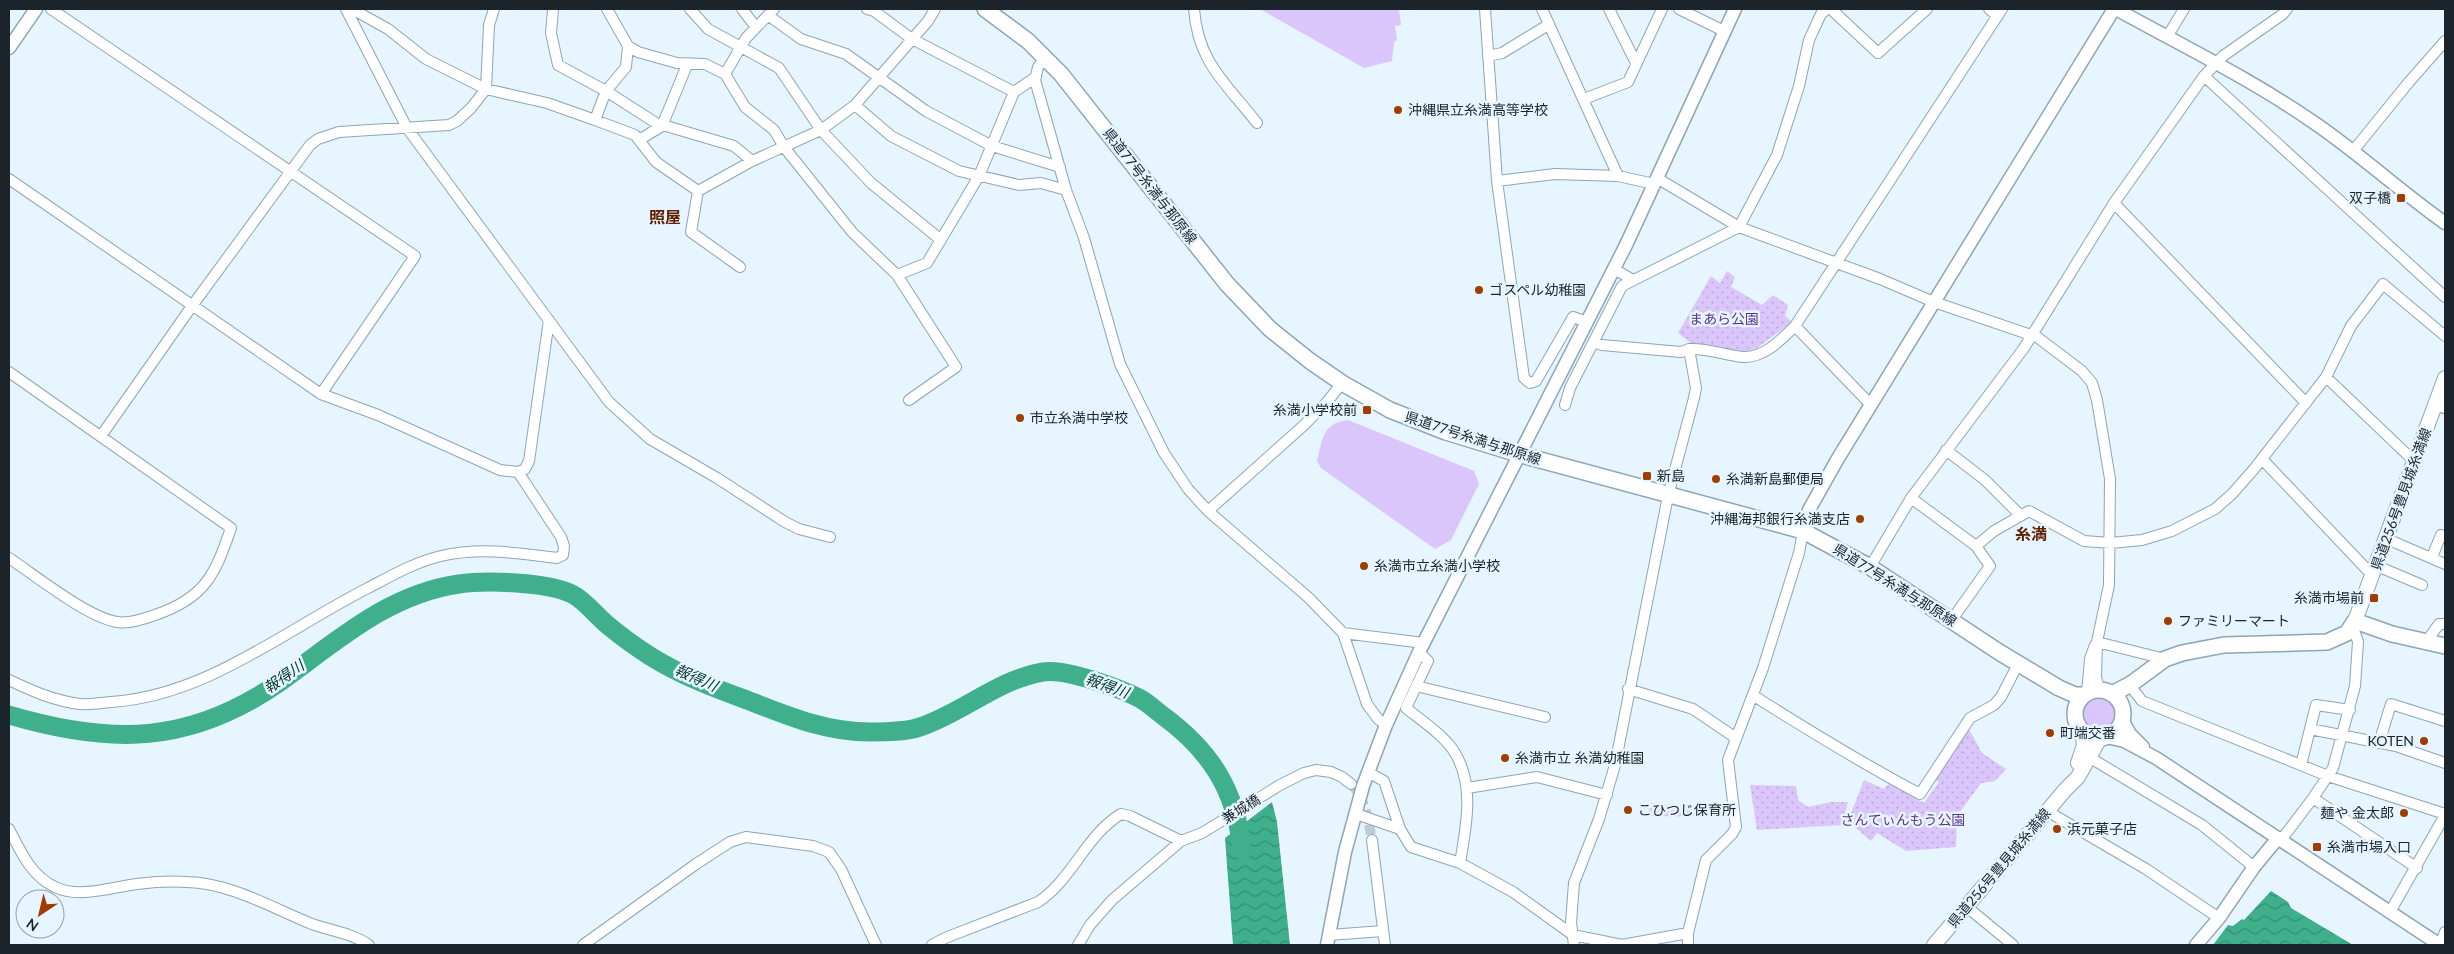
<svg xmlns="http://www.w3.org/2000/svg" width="2454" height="954" font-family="Lato,'Noto Sans JP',sans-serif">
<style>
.green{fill:#dbc6fb}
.park{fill:url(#park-dots)}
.water{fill:url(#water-waves)}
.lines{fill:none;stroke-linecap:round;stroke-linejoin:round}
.river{stroke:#3faf8c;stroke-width:19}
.minor-tunnel{stroke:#bdcbd4;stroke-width:10;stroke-dasharray:10 5;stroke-linecap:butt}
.minor-casing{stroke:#8da5b4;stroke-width:12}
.tertiary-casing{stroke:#8da5b4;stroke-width:15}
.secondary-casing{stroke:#8da5b4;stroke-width:16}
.primary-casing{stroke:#8da5b4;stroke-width:18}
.minor{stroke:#fff;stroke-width:10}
.tertiary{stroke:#fff;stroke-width:12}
.secondary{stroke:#fff;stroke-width:14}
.primary{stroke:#fff;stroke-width:15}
.poi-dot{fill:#a03d01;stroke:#e6f5ff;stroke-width:2}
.labels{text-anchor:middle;stroke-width:5;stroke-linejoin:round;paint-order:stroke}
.poi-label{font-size:14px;fill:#1b242a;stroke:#e6f5ff;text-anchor:start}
.street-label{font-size:14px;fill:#1b242a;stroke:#e6f5ff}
.park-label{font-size:14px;fill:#5e338d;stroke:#e6f5ff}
.water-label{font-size:15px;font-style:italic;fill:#013426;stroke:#e6f5ff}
.quarter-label{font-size:16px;font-weight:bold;fill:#602100;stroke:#e6f5ff}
</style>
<defs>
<pattern id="park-dots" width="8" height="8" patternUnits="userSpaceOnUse" patternTransform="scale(1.25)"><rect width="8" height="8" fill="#dbc6fb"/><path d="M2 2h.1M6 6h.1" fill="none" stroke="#bbaad7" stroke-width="1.8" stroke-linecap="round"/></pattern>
<pattern id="water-waves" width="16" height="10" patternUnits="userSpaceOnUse" patternTransform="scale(1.25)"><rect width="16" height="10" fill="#3faf8c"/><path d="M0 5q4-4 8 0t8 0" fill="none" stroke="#348e73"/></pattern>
</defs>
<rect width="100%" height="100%" fill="#e6f5ff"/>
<path class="green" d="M 1260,9 L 1399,9 L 1401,25 L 1395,26 L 1397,40 L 1394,42 L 1392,61 L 1364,68 Z
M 1348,420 L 1474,471 L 1479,484 L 1451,540 L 1435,549 L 1321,468 L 1317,461 C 1323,439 1322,423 1348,420 Z
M2080 715a19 19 0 1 1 38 0a19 19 0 1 1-38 0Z"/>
<path class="park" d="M 1727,271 L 1735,277 L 1731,287 L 1762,305 L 1773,295 L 1788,305 L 1785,316 L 1792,322 L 1757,348 L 1737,353 L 1692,344 L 1678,333 L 1711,276 L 1720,283 Z
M 1969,729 L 1982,753 L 2006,769 L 1995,781 L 1981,783 L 1957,816 L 1956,847 L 1906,851 L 1877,833 L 1871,841 L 1848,821 L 1864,780 L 1884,789 L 1891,781 L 1924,803 L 1939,782 L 1934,779 Z
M 1750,785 L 1796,786 L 1798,800 L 1808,807 L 1831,802 L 1848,802 L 1842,825 L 1757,830 Z
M 1650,803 L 1701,809 L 1720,803 L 1720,817 L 1649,816 Z"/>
<path class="water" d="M 1272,802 L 1277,822 L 1290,945 L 1233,945 L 1225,838 Z
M 2271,891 L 2288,902 L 2291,908 L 2353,945 L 2213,945 L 2228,925 L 2233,926 L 2242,919 L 2244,920 Z"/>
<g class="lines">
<path class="river" d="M 9,715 C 111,745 190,745 280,682 C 336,642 388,594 459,584 C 486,580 547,582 572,594 C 586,601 597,617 610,627 C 622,637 636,647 650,656 C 680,675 714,688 747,700 C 788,716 826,732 870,732 C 885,732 906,732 920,727 C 962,713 999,679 1043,672 C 1065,668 1119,688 1139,698 C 1147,702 1154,709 1162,715 C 1210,750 1236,790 1242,850"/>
<path class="minor-tunnel" d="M 1351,784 C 1366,799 1368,820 1372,840"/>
<defs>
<path id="minor" d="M 51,9 L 415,256 L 321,394
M 346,9 L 407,128 L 609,402 L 650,439 L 717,478 L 785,522 L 799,529 L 830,537
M 352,9 L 388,29 L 426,59 L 486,89 L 547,103 L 595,120 L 606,91 L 656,123 L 734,146 L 752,161 L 821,130 L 855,105 L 928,21 L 935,9
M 553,9 L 551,33 L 558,65 L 606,91 L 626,67 L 628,46
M 607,9 L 628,46 L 638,52 L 677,63 L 705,64 L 725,74 L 746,38 L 774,9
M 690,9 L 708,29 L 779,68 L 821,130 L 871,183 L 941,240
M 742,9 L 755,26
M 867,9 L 874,11 L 912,39 L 1014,92 L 1036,77
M 1194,9 C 1198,63 1226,83 1257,123
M 1485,9 L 1497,181 L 1524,378 L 1530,383 L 1536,381 L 1573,317 L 1587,322
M 1542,9 L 1618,176
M 1609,9 L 1636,63
M 1679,9 L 1724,31
M 1831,9 L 1878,53 L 1927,9
M 1989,9 L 1998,16
M 769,16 L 801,39 L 846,54 L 926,111 L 992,146 L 1060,167
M 2167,37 L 2184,9
M 1488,56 L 1502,53 L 1548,25
M 1045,58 L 1038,67 L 1035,80 L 1066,190 L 1084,238 L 1120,364 L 1164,453 L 1188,489 L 1208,511 L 1309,598 L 1343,633 L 1367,704 L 1378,719 L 1386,725
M 725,74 L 745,107 L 774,130 L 784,147 L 852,232 L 897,275 L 956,367 L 909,400
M 2204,76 L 2445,297
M 1584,99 L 1628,82 L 1662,9
M 855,105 L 891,136 L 959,171 L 1019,185 L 1041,183 L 1066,190
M 595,120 L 635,135 L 656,162 L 698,191 L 752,161
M 639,140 L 662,126 L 687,65
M 2353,151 L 2409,82 L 2445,41
M 1657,178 L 1739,227 L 1880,279 L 1934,302 L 2037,337 L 2082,371 L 2092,383 L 2097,400 L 2110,479 L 2109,585 L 2097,642 L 2096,678 L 2100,691
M 9,179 L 321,394 L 378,415 L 500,470 L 518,472 L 525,469 L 529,461 L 549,320
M 1497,181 L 1555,174 L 1618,176 L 1654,184
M 698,191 L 691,232 L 740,267
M 2114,203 L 2306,403
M 1614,269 L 1633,280
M 897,275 L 927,263 L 979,176 L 1014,92
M 1795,326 L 1871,405
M 1689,349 C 1708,348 1724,355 1743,357 C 1764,358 1781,340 1795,326 L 2002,9
M 9,372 L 231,528 C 215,575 205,598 155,615 C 144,619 129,624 117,622 C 87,617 36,576 9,558
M 2326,377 L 2415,462
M 1565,405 L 1570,388 L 1622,286 L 1739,227 L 1777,155 L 1799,86 L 1809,40 L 1821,14 L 1827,9
M 101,436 L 192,306 L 310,145 L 318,139 L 339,132 L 449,125 L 457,121 L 471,108 L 486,89 L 489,25 L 494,9
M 1946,450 L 1985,480 L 2021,516
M 2262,459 L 2373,576
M 1911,498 L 1976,546
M 1208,511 L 1303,426 L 1327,402 L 1342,383
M 2387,539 L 2445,564
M 2432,557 L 2441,535 L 2445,536
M 2377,566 L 2422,585
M 1870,567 L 1911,498 L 2024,348 L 2114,203 L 2204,76 L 2223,56 L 2283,14 L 2287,9
M 1951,621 L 1990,566 L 1976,546 L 1994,531 L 2029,511 L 2084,541 L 2111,543 L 2142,540 L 2172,531 L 2215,509 L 2232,494 L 2254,469 L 2326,377 L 2351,326 L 2383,284 L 2445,336
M 1343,633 L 1424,643
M 2097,642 L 2165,659
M 2426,642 L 2439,624 L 2445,624
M 1419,652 L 1428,661 L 1406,708 C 1421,720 1446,737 1455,753 C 1475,786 1466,827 1460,863
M 9,680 C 32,691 55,701 80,704 C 90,705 101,703 111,702 C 206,696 285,630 368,588 C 391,576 415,562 441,556 C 480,547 518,553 557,558 L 563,555 L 564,546 L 561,537 L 518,472
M 1416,686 L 1545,717
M 1628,689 L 1693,709 L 1736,738
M 2135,692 L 2142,701 L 2328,776 L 2445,814
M 2087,694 L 2090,659 L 2095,645
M 1754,696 C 1808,730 1863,764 1920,794 L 1970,718 L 1994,705 L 2001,697 L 2016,668
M 2310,729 L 2396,746 L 2445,763
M 2379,743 L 2391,704 L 2445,721
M 2089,757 L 2202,825 L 2254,867
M 2301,765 L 2316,705 L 2350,710
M 1368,772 L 1384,781 L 1400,829 L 1411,847 L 1460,863 L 1513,892 L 1573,935 L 1622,945 L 1688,933
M 1467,788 L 1537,777 L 1607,795
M 2313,798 L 2417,868
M 2047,811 L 2146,869 L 2219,918
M 1356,814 L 1400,829
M 9,829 C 21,852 31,876 55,887 C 79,899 112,887 137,884 C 153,882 171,881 187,882 C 231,883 272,908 312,924 C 331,931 352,933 369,945
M 2278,838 L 2285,835 L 2313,798 L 2333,768 L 2355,686 L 2358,642 L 2352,624
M 1372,840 L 1385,945
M 1967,907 L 2013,945
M 2390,912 L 2445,815
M 1329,935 L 1383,931
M 583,945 L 696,864 L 730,842 L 746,837 L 813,846 L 829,852 L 841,869 L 876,945
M 932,945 L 945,938 L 1038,902 C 1072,880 1086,835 1121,814 L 1130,816 L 1181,841
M 1078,945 L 1090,925 L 1112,900 L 1181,841 L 1202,833 L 1280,785 L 1304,773 L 1316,770 L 1331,772 L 1342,777 L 1351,784
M 1574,945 L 1571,923 L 1574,883 L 1599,819 L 1615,765 L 1668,496 L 1694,398 L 1696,388 L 1689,349 L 1681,352 L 1602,345 L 1594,342
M 1688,945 L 1688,933 L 1706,860 L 1732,834 L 1736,827 L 1728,760 L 1763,668 L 1799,553 L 1803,531
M 2440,945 L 2445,932"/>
<path id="tertiary" d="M 2116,9 C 2183,46 2253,80 2316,124 C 2361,155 2401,192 2445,223
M 9,48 L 36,9
M 2436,404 L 2445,407
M 1803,531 L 1809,510 L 1837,460 L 2114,9
M 2122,720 L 2130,734 L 2143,747
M 2107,737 L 2124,741 L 2156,758 L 2440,945
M 1327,945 L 1345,852 L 1363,786 L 1386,725 L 1419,652 L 1626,245 L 1735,9
M 2196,945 L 2219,918 L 2254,867 L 2278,838"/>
<path id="secondary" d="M 2355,621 L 2445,378
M 2078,763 L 2084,745 L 2082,731
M 1934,945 L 2065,790 L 2078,777 L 2100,738"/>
<path id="primary" d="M 985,9 L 1028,41 L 1061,74 L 1227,284 L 1270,329 L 1310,361 L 1342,383 L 1390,410 L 1446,432 L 1518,454 L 1803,531 L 1870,567 L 1999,652 L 2059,688 L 2075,695 L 2084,695
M2075 714a24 24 0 1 1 48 0a24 24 0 1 1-48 0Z
M 2112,694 L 2131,684 L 2165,659 L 2182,653 L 2224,645 L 2327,642 L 2347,633 L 2355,621 L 2392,634 L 2445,646"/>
</defs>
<use href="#minor" class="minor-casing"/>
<use href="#tertiary" class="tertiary-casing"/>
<use href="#secondary" class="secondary-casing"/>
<use href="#primary" class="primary-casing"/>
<use href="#minor" class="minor"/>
<use href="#tertiary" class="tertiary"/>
<use href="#secondary" class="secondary"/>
<use href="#primary" class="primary"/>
</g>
<g class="poi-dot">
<circle cx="1398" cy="110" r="5"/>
<rect x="2396" y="193" width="10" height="10" rx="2.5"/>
<circle cx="1479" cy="290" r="5"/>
<rect x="1362" y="405" width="10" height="10" rx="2.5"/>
<circle cx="1020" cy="418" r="5"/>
<rect x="1642" y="471" width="10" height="10" rx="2.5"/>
<circle cx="1716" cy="479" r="5"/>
<circle cx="1860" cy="519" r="5"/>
<circle cx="1364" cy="566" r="5"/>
<rect x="2369" y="593" width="10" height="10" rx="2.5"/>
<circle cx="2168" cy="621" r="5"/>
<circle cx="2050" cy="733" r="5"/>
<circle cx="2424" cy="741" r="5"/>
<circle cx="1505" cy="758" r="5"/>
<circle cx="1628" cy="810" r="5"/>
<circle cx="2404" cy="813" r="5"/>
<circle cx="2057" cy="829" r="5"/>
<rect x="2312" y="842" width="10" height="10" rx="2.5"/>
</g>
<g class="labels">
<g class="poi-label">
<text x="1408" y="115">沖縄県立糸満高等学校</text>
<text x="2391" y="203" text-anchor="end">双子橋</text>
<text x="1489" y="295">ゴスペル幼稚園</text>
<text x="1357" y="415" text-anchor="end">糸満小学校前</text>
<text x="1030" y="423">市立糸満中学校</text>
<text x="1657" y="481">新島</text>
<text x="1726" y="484">糸満新島郵便局</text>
<text x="1850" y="524" text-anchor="end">沖縄海邦銀行糸満支店</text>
<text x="1374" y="571">糸満市立糸満小学校</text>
<text x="2364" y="603" text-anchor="end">糸満市場前</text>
<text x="2178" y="626">ファミリーマート</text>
<text x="2060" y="738">町端交番</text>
<text x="2414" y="746" text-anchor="end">KOTEN</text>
<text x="1515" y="763">糸満市立 糸満幼稚園</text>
<text x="1638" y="815">こひつじ保育所</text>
<text x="2394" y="818" text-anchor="end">麺や 金太郎</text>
<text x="2067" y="834">浜元菓子店</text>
<text x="2327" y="852">糸満市場入口</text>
</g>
<g class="street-label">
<text transform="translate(1150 186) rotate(52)" y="5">県道77号糸満与那原線</text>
<text transform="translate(1473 438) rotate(18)" y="5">県道77号糸満与那原線</text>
<text transform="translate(2401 499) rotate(-70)" y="5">県道256号豊見城糸満線</text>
<text transform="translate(1895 585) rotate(32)" y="5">県道77号糸満与那原線</text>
<text transform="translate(1241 809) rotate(-32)" y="5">兼城橋</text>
<text transform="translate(1999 868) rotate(-50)" y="5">県道256号豊見城糸満線</text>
</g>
<g class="park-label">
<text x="1724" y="324">まあら公園</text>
<text x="1903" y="825">さんてぃんもう公園</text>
</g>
<g class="water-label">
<text transform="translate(284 677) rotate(-35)" y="5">報得川</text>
<text transform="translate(696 678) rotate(24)" y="5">報得川</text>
<text transform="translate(1107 686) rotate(20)" y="5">報得川</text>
</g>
<g class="quarter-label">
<text x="665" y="223">照屋</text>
<text x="2031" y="540">糸満</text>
</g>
</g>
<rect width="2454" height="954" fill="none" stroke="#1b242a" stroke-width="20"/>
<g transform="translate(40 914) rotate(215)"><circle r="24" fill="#e6f5ff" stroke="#95a1aa"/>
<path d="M0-4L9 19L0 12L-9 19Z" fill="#a03d01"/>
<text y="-8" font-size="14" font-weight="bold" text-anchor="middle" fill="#1b242a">N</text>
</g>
</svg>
